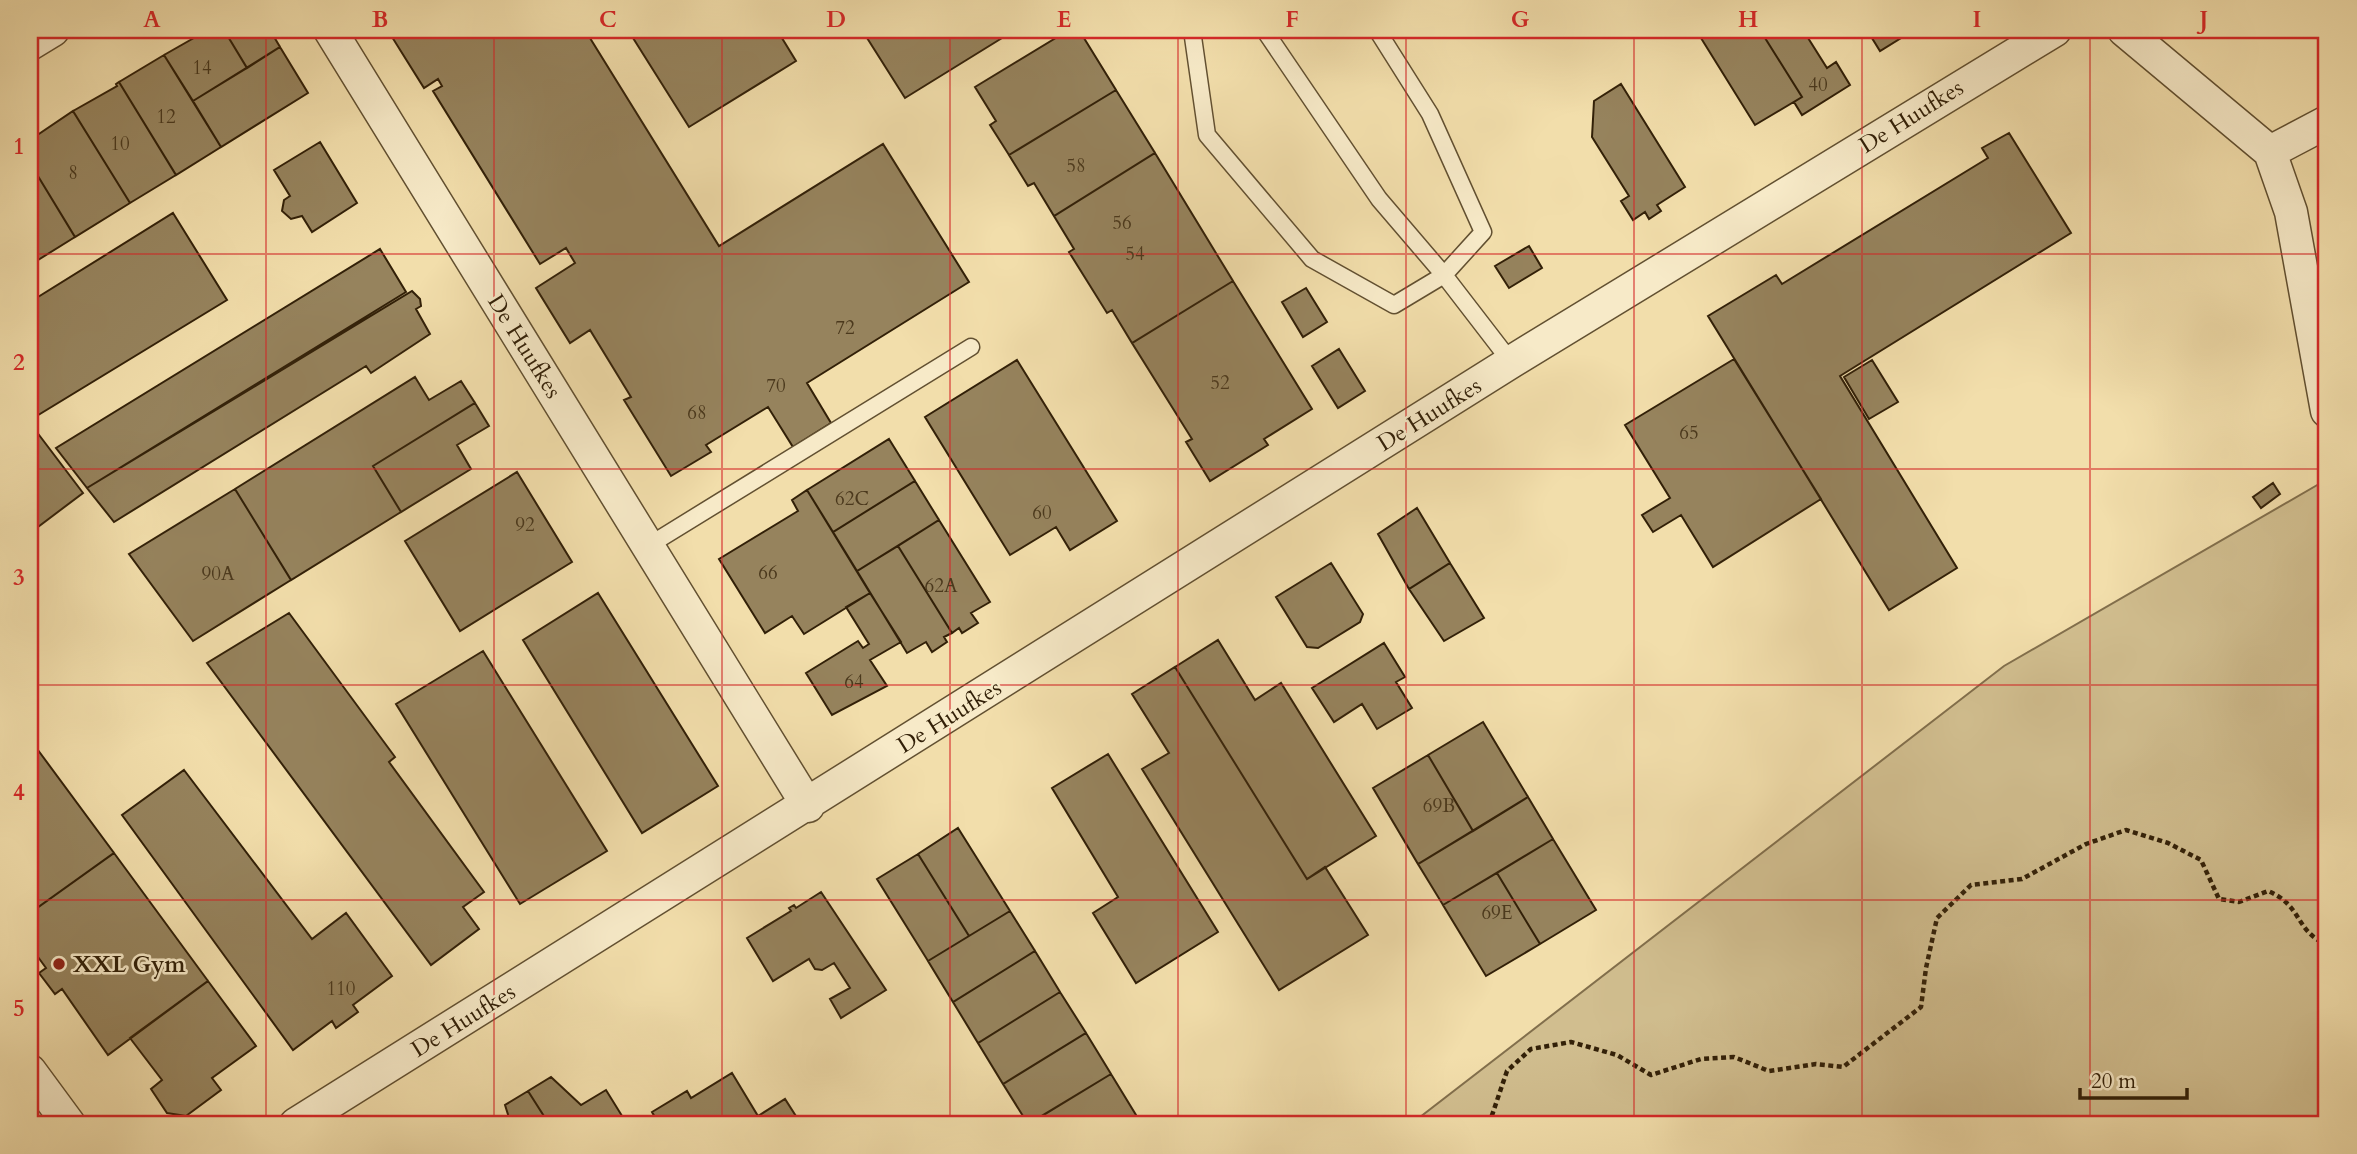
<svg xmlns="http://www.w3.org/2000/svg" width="2357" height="1154" font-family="Cardo,serif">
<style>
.green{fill:#d1be8f;stroke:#826f4c;stroke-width:2}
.building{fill:#96835d;stroke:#322008;stroke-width:2}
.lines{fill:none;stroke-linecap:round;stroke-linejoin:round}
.lane-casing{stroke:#625031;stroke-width:19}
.street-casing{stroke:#625031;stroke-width:35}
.path{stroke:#322008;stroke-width:4.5;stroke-dasharray:5 3.5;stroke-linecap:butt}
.lane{stroke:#f7eac8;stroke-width:16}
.street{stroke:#f7eac8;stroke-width:32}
.grid{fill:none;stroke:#d62828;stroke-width:2;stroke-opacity:0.55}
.poi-dot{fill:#8f2418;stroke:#f7eac8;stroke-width:2.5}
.labels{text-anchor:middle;stroke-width:5;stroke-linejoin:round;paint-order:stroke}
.number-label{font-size:19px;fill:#4b391d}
.street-label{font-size:23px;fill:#322008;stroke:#f7eac8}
.poi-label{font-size:23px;font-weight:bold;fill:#322008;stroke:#f7eac8;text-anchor:start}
.neatline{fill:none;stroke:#d62828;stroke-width:2.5}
.grid-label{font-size:23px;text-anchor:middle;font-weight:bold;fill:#d62828}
</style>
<rect width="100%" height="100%" fill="#f2deab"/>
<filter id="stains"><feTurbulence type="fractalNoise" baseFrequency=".00286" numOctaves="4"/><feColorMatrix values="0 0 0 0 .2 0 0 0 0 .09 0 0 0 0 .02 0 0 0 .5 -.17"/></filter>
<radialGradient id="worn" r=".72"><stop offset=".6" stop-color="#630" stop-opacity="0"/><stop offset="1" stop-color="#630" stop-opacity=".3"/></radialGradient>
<path class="green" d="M 2319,484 L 2327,532 L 2327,1124 L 1411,1124 L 2004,666 Z"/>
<path class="building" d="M 208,30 L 224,30 L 247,68 L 193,101 L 164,55 Z
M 224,30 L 270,30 L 280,47 L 247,68 Z
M 398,30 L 585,30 L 719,246 L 883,144 L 969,282 L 807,383 L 831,423 L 793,447 L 768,407 L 706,445 L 711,452 L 671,476 L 624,400 L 631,397 L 590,330 L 570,343 L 536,288 L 575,263 L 566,248 L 540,264 L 433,91 L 442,86 L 438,79 L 424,88 L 392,37 L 400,33 Z
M 628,30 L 777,30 L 796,61 L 689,127 Z
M 862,30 L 1015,30 L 905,98 Z
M 1069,30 L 1079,30 L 1116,90 L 1009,155 L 990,125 L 996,121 L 975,87 Z
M 1696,30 L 1760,30 L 1802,97 L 1755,125 Z
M 1760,30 L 1803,30 L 1827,68 L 1836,62 L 1850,85 L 1802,115 L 1794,102 L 1802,97 Z
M 1867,30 L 1914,30 L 1880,51 Z
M 280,47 L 308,93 L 221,147 L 193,101 Z
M 164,55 L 221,147 L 176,175 L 119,82 Z
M 119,82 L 176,175 L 130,203 L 73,111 L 117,86 L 116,84 Z
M 1621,84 L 1685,187 L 1657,205 L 1661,211 L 1649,219 L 1645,212 L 1633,220 L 1621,201 L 1629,196 L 1592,137 L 1594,101 Z
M 1116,90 L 1155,153 L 1054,216 L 1034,183 L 1028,186 L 1009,155 Z
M 73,111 L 130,203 L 75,237 L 30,163 L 30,140 Z
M 2009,133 L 2071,233 L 1840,376 L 1957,568 L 1889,610 L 1708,316 L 1776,275 L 1782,284 L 1988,158 L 1982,148 Z
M 320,142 L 357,203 L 312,232 L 302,216 L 291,219 L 282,211 L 284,200 L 290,196 L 274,170 Z
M 1155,153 L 1233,281 L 1132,343 L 1112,310 L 1107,313 L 1069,252 L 1074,249 L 1054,216 Z
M 30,163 L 75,237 L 30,265 Z
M 173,213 L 227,300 L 30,420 L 30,302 Z
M 1529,246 L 1542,268 L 1509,288 L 1495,266 Z
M 380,249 L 406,292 L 87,488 L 56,448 Z
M 1233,281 L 1312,409 L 1264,439 L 1268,445 L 1210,481 L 1186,442 L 1192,439 L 1132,343 Z
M 1306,288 L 1327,322 L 1303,337 L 1282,302 Z
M 412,291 L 420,299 L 421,306 L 416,309 L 430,334 L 371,373 L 366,366 L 114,522 L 87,488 Z
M 1339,349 L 1365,391 L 1338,408 L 1312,366 Z
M 1734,359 L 1821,499 L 1713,567 L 1681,515 L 1653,532 L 1642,515 L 1670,498 L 1625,425 Z
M 1017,360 L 1117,521 L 1070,550 L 1056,527 L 1010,555 L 925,417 Z
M 1872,360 L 1898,402 L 1869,419 L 1844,377 Z
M 415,377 L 429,400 L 461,381 L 475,403 L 373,466 L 401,512 L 291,580 L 235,489 Z
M 475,403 L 489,426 L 457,445 L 471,469 L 401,512 L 373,466 Z
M 33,427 L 83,493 L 30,533 L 30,429 Z
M 889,439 L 915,481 L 833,532 L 807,490 Z
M 517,472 L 572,562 L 460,631 L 405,541 Z
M 915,481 L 939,520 L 857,571 L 833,532 Z
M 2273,483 L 2280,494 L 2261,508 L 2253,497 Z
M 235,489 L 291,580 L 193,641 L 129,554 Z
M 807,490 L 870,593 L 804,634 L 792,616 L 765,633 L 719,559 L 798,511 L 792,500 Z
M 1417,508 L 1450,563 L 1409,589 L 1378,534 Z
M 939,520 L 990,602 L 971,613 L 978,623 L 962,633 L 959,628 L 952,633 L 898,546 Z
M 898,546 L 952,633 L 944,637 L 947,642 L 932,652 L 926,642 L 907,653 L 857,571 Z
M 1331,563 L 1363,614 L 1360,622 L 1318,648 L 1307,647 L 1276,597 Z
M 1450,563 L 1484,618 L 1444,641 L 1409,589 Z
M 598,593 L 718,786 L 642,833 L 523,640 Z
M 870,593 L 901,642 L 870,660 L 887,686 L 832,715 L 806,673 L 858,641 L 863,648 L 869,644 L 846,607 Z
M 289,613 L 395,757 L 389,762 L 484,892 L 463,907 L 479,929 L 431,965 L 207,663 Z
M 1218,640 L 1255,700 L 1281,683 L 1376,836 L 1307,879 L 1175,667 Z
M 1384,643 L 1405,677 L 1396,682 L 1412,708 L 1377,729 L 1362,704 L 1334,722 L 1312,688 Z
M 483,651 L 607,851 L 520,904 L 396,704 Z
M 1175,667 L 1307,879 L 1325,867 L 1368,935 L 1279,990 L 1142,769 L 1169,753 L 1132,694 Z
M 1483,722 L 1528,797 L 1473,831 L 1428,755 Z
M 32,742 L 114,853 L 30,913 L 30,744 Z
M 1108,754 L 1218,932 L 1136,983 L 1093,913 L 1118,897 L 1052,788 Z
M 1428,755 L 1473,831 L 1418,864 L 1373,788 Z
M 184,770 L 312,939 L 346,913 L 392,976 L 353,1005 L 358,1012 L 336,1028 L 332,1021 L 293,1050 L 122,815 Z
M 1528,797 L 1553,839 L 1443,905 L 1418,864 Z
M 958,828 L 1010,911 L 969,936 L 918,854 Z
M 1553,839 L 1596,910 L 1540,944 L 1497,873 Z
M 114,853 L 208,981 L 108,1055 L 62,989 L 55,994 L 39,973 L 46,968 L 30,946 L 30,913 Z
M 918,854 L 969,936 L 928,961 L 877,879 Z
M 1497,873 L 1540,944 L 1486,976 L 1443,905 Z
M 821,892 L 886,990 L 841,1018 L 830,999 L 850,988 L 834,963 L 822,970 L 815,969 L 809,959 L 773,981 L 747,938 L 791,911 L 789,908 L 794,905 L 796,908 Z
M 1010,911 L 1035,951 L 953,1002 L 928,961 Z
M 1035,951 L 1060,992 L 978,1043 L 953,1002 Z
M 208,981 L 256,1046 L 212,1078 L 221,1090 L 186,1116 L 167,1113 L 151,1089 L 162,1080 L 130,1038 Z
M 1060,992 L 1086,1033 L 1003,1084 L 978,1043 Z
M 1086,1033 L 1111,1074 L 1028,1124 L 1003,1084 Z
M 732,1073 L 758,1116 L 785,1099 L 801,1124 L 648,1124 L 656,1119 L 652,1112 L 687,1091 L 691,1098 Z
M 1111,1074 L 1136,1115 L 1121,1124 L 1029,1124 Z
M 551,1077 L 581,1105 L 606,1090 L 627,1124 L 549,1124 L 528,1091 Z
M 528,1091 L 549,1124 L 511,1124 L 505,1105 Z"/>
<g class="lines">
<defs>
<path id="lane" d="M 1192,30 L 1207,135 L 1312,259 L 1394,305 L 1444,275 L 1483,232 L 1430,114 L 1377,30
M 1267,34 L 1379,199 L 1444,275 L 1511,362
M 648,546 L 971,347"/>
<path id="street" d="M 330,30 L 808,806
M 2124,30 L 2270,152 L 2291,212 L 2327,411
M 30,44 L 53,30
M 2270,152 L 2327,122
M 30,1071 L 69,1124
M 296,1124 L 1511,362 L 2055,30"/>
</defs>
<use href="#lane" class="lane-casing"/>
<use href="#street" class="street-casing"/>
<path class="path" d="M 1489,1124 L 1507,1071 L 1531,1049 L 1571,1042 L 1617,1055 L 1651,1075 L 1701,1059 L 1734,1057 L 1769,1071 L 1816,1064 L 1843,1067 L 1921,1007 L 1926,968 L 1937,918 L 1971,885 L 2022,879 L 2086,844 L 2126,830 L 2168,843 L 2201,860 L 2219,899 L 2239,902 L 2268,891 C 2303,906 2294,930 2327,945"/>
<use href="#lane" class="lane"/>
<use href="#street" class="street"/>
</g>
<path class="grid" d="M 266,30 L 266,1124M 494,30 L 494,1124M 722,30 L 722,1124M 950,30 L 950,1124M 1178,30 L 1178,1124M 1406,30 L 1406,1124M 1634,30 L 1634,1124M 1862,30 L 1862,1124M 2090,30 L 2090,1124M 30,254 L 2327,254M 30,469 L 2327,469M 30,685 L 2327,685M 30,900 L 2327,900"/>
<circle class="poi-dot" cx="59" cy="964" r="7"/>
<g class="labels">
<g class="number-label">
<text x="202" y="74">14</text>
<text x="1818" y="91">40</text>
<text x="166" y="123">12</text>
<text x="120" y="150">10</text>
<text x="1076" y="172">58</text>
<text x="73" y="179">8</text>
<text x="1122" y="229">56</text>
<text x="1135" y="260">54</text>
<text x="845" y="334">72</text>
<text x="1220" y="389">52</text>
<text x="776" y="392">70</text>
<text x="697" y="419">68</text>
<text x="1689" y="439">65</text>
<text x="852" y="505">62C</text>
<text x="1042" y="519">60</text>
<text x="525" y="531">92</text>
<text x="768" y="579">66</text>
<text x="218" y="580">90A</text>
<text x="941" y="592">62A</text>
<text x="854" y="688">64</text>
<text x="1439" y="812">69B</text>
<text x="1497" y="919">69E</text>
<text x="341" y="995">110</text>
</g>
<g class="street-label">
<text transform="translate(1911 116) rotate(-32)" y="8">De Huufkes</text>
<text transform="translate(525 346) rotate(58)" y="8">De Huufkes</text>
<text transform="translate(1429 414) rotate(-32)" y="8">De Huufkes</text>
<text transform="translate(949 716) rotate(-32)" y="8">De Huufkes</text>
<text transform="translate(463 1020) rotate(-32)" y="8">De Huufkes</text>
</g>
<g class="poi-label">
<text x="73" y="972">XXL Gym</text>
</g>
</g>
<rect width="2357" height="1154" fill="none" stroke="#f2deab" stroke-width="77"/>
<path d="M2080 1088v10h107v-10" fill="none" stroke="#322008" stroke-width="3.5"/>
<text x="2091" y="1088" font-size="21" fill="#322008" stroke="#f7eac8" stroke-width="5" paint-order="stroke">20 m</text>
<rect x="38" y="38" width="2280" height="1078" class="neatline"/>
<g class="grid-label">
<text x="152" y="27">A</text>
<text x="380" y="27">B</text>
<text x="608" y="27">C</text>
<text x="836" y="27">D</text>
<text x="1064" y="27">E</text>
<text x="1292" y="27">F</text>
<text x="1520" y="27">G</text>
<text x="1748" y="27">H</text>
<text x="1977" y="27">I</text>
<text x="2204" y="27">J</text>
<text x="19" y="154">1</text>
<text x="19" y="370">2</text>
<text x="19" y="585">3</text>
<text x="19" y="800">4</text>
<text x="19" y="1016">5</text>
</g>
<rect width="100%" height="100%" filter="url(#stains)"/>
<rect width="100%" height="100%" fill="url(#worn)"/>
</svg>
